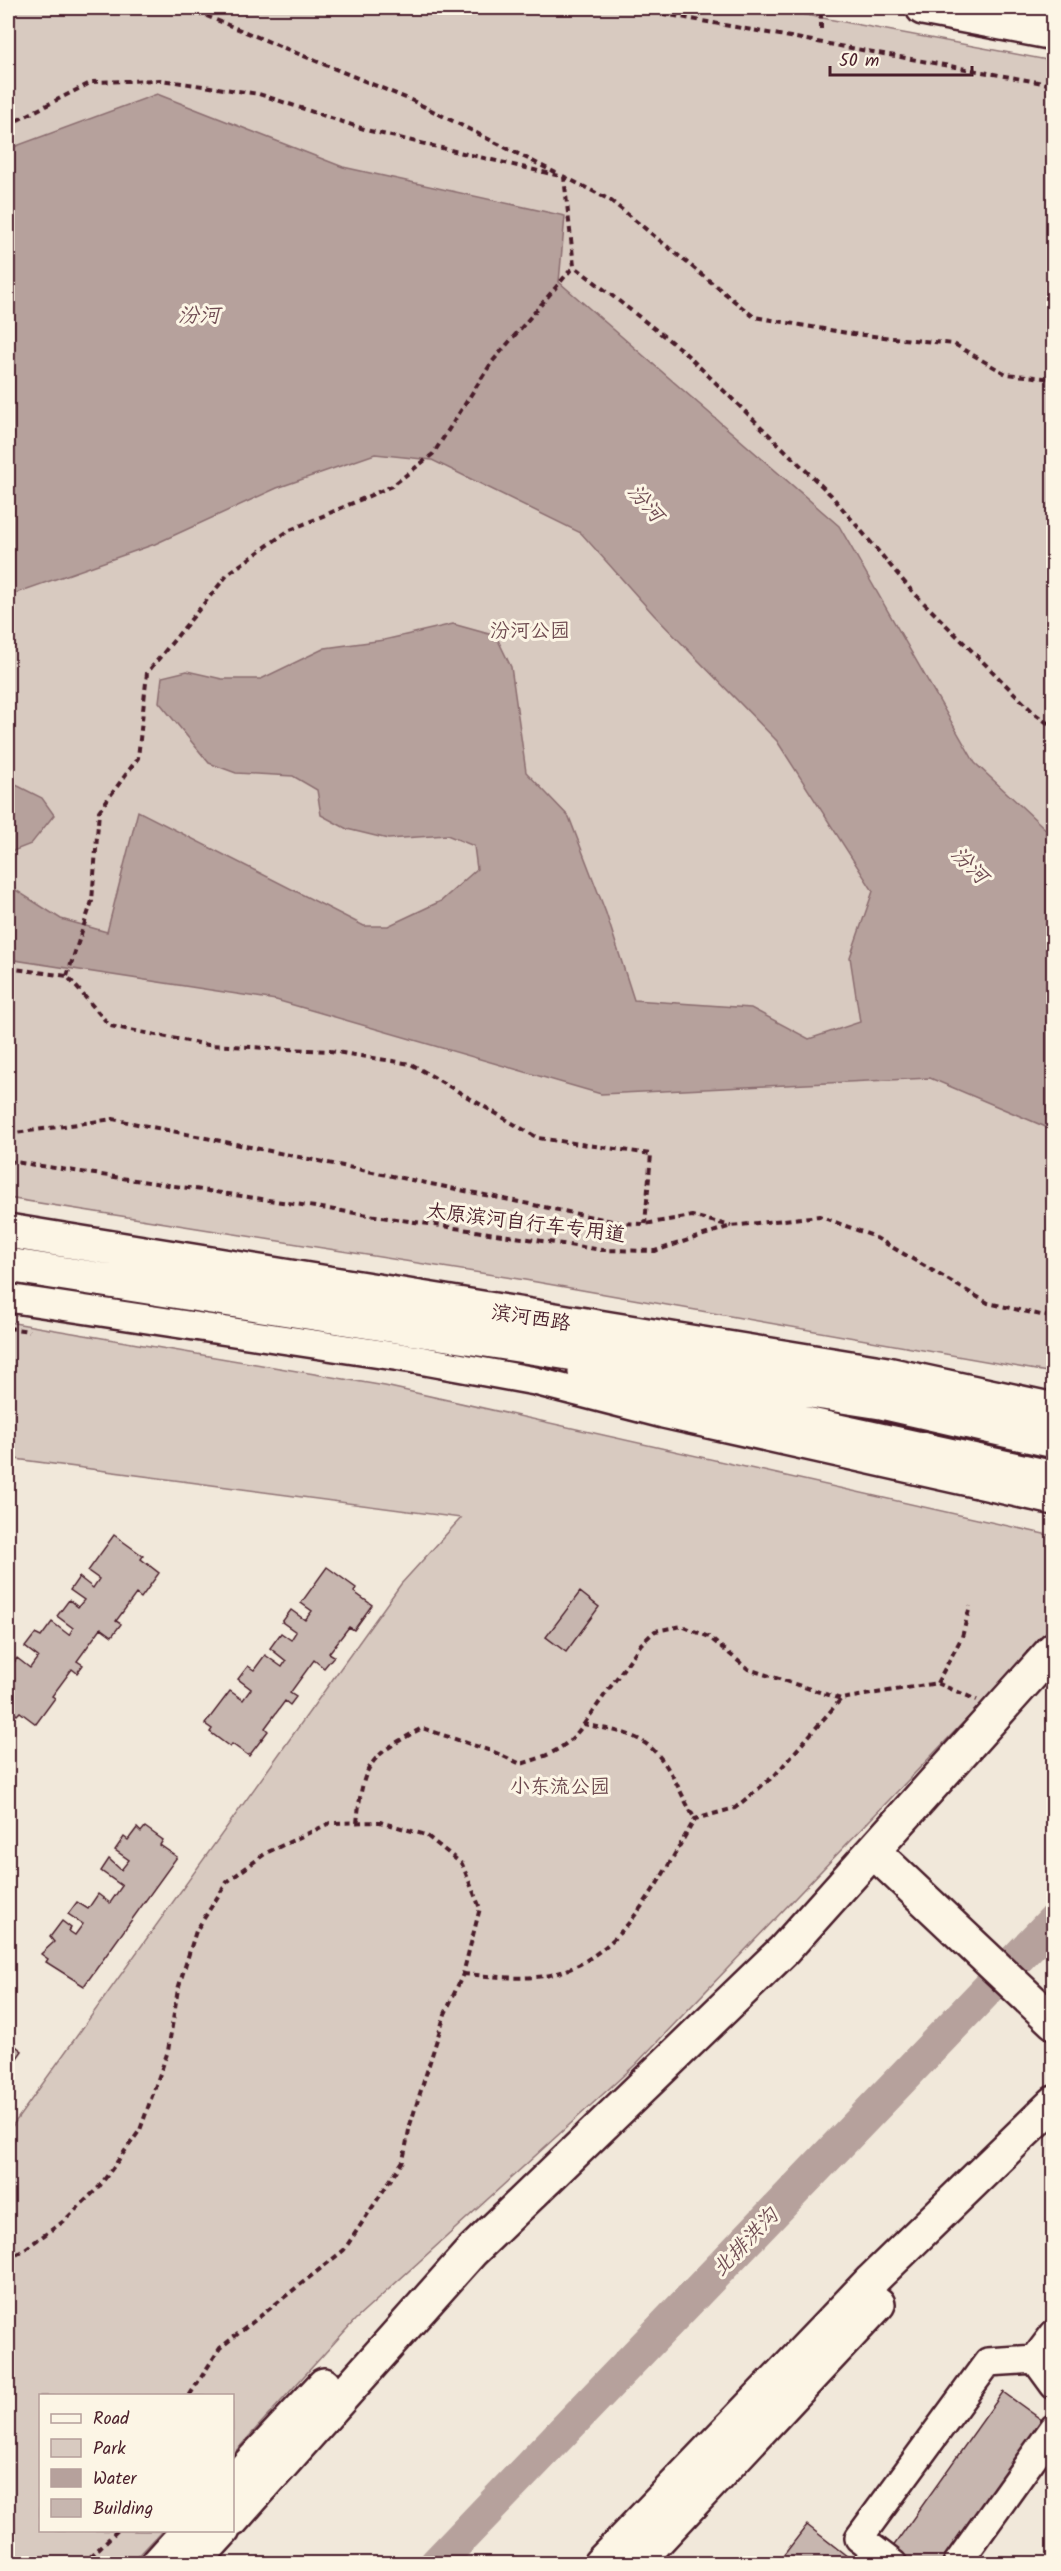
<svg xmlns="http://www.w3.org/2000/svg" width="1061" height="2571" font-family="Kalam,'LXGW WenKai TC',sans-serif">
<style>
.green{fill:#d8cac0;stroke:#917476;stroke-width:1.5}
.water{fill:#b6a19c;stroke:#8b6d6f;stroke-width:1.5}
.lines{fill:none;stroke-linecap:round;stroke-linejoin:round}
.river{stroke:#b6a19c;stroke-width:34}
.building{fill:#c7b6af;stroke:#4a1f2b;stroke-width:1.5}
.minor-casing{stroke:#4a1f2b;stroke-width:32}
.major-casing{stroke:#4a1f2b;stroke-width:38}
.highway-casing{stroke:#4a1f2b;stroke-width:38}
.path{stroke:#4a1f2b;stroke-width:4;stroke-dasharray:6 4.5;stroke-linecap:butt}
.minor{stroke:#fcf5e5;stroke-width:27}
.major{stroke:#fcf5e5;stroke-width:33}
.highway{stroke:#fcf5e5;stroke-width:33}
.labels{text-anchor:middle;stroke-width:6;stroke-linejoin:round;paint-order:stroke}
.park-label{font-size:20px;fill:#6e4a50;stroke:#fcf5e5}
.street-label{font-size:20px;fill:#4a1f2b;stroke:#fcf5e5}
.water-label{font-size:21px;font-style:italic;fill:#704c53;stroke:#fcf5e5}
</style>
<rect width="100%" height="100%" fill="#f1e8da"/>
<filter id="ink" filterUnits="userSpaceOnUse"><feTurbulence type="fractalNoise" baseFrequency=".0167" numOctaves="2"/><feDisplacementMap in="SourceGraphic" scale="12" xChannelSelector="R" yChannelSelector="G"/><feConvolveMatrix kernelMatrix="1 2 1 2 8 2 1 2 1" color-interpolation-filters="sRGB"/></filter>
<g filter="url(#ink)">
<path class="green" d="M 8,8 L 769,8 L 1053,61 L 1053,1373 L 525,1280 L 8,1198 Z
M 8,1322 L 385,1386 L 1053,1536 L 1053,1611 L 1046,1619 L 1053,1621 L 1053,1629 L 635,2065 L 355,2320 L 233,2454 L 232,2396 L 40,2396 L 40,2530 L 162,2531 L 132,2563 L 8,2563 L 8,2132 L 401,1584 L 461,1518 L 8,1458 Z"/>
<path class="water" d="M 157,94 L 343,167 L 565,216 L 559,282 L 839,526 L 975,763 L 1053,836 L 1053,1130 L 930,1078 L 601,1094 L 276,1000 L 8,959 L 8,885 L 61,919 L 107,932 L 138,811 L 364,926 L 388,926 L 441,901 L 477,869 L 474,846 L 447,835 L 388,839 L 347,829 L 321,815 L 317,790 L 293,776 L 236,773 L 209,763 L 159,702 L 162,677 L 187,671 L 222,679 L 261,679 L 325,648 L 384,640 L 453,624 L 496,636 L 511,667 L 526,772 L 569,817 L 606,913 L 634,1000 L 751,1008 L 809,1039 L 860,1022 L 850,957 L 873,891 L 777,741 L 654,615 L 581,533 L 432,460 L 375,454 L 277,488 L 155,544 L 10,595 L 8,600 L 8,149 Z
M 8,781 L 42,798 L 54,815 L 31,844 L 8,853 Z"/>
<g class="lines">
<path class="river" d="M 436,2564 L 1054,1920"/>
</g>
<path class="building" d="M 114,1535 L 143,1556 L 141,1559 L 159,1573 L 141,1598 L 136,1594 L 116,1621 L 121,1624 L 112,1636 L 101,1628 L 77,1661 L 83,1665 L 77,1673 L 72,1669 L 52,1696 L 55,1698 L 36,1724 L 20,1712 L 17,1715 L 8,1707 L 8,1671 L 17,1658 L 30,1668 L 38,1657 L 25,1647 L 35,1634 L 41,1637 L 52,1622 L 69,1635 L 73,1628 L 57,1616 L 69,1600 L 78,1607 L 84,1600 L 70,1590 L 79,1577 L 93,1588 L 99,1579 L 88,1571 Z
M 327,1567 L 356,1588 L 354,1592 L 372,1605 L 354,1630 L 349,1627 L 329,1653 L 334,1656 L 324,1668 L 314,1660 L 290,1693 L 296,1697 L 290,1705 L 285,1701 L 265,1728 L 268,1731 L 249,1756 L 232,1744 L 230,1747 L 210,1732 L 212,1729 L 205,1724 L 230,1691 L 243,1700 L 251,1689 L 238,1679 L 248,1666 L 254,1670 L 265,1655 L 282,1667 L 286,1661 L 270,1648 L 281,1633 L 291,1640 L 296,1632 L 282,1622 L 291,1610 L 305,1620 L 312,1611 L 301,1603 Z
M 580,1592 L 599,1607 L 566,1652 L 546,1637 Z
M 145,1827 L 163,1840 L 160,1845 L 177,1857 L 84,1986 L 46,1962 L 48,1959 L 41,1954 L 54,1942 L 50,1937 L 62,1921 L 71,1928 L 69,1931 L 75,1935 L 83,1924 L 68,1914 L 77,1902 L 88,1909 L 98,1894 L 110,1903 L 122,1886 L 101,1871 L 109,1859 L 121,1870 L 129,1860 L 115,1850 L 124,1837 L 128,1840 L 137,1828 L 141,1832 Z
M 8,2040 L 22,2051 L 8,2071 Z
M 1003,2392 L 1043,2421 L 943,2564 L 908,2564 L 890,2551 Z
M 807,2525 L 857,2564 L 777,2564 Z"/>
<g class="lines">
<defs>
<path id="minor" d="M 8,1298 L 414,1359 L 535,1381 L 663,1414 L 1054,1501
M 1035,2359 L 1054,2385
M 893,2564 L 859,2538 L 988,2362 L 1035,2359 L 1054,2334
M 957,2564 L 1054,2428"/>
<path id="major" d="M 873,1851 L 1054,2022
M 232,2483 L 324,2385
M 232,2520 L 471,2252 L 784,1950 L 1054,1649
M 158,2564 L 189,2530
M 192,2564 L 223,2530
M 600,2564 L 872,2280 L 1054,2103
M 635,2564 L 878,2304"/>
<path id="highway" d="M 923,8 L 1054,33
M 8,1231 L 887,1374 L 1054,1410
M 8,1265 L 881,1402 L 1054,1441
M 585,1372 L 627,1385 L 1054,1478"/>
</defs>
<use href="#minor" class="minor-casing"/>
<use href="#major" class="major-casing"/>
<use href="#highway" class="highway-casing"/>
<path class="path" d="M 187,8 L 413,101 L 556,173
M 631,8 L 1054,85
M 821,29 L 821,8
M 8,125 L 92,82 L 161,80 L 259,94 L 370,131 L 564,177 L 574,266 L 683,351 L 831,495 L 911,590 L 1034,713 L 1054,728
M 563,176 L 610,200 L 754,317 L 853,334 L 954,344 L 1006,374 L 1054,379
M 8,968 L 67,976 L 110,1026 L 208,1045 L 330,1051 L 411,1064 L 538,1138 L 651,1154 L 645,1224
M 67,976 L 92,901 L 99,811 L 138,758 L 147,673 L 229,573 L 288,531 L 392,486 L 433,454 L 492,362 L 574,266
M 8,1134 L 113,1119 L 622,1223 L 645,1224 L 692,1216 L 731,1226
M 8,1161 L 602,1250 L 655,1251 L 731,1226 L 819,1216 L 873,1236 L 988,1303 L 1054,1318
M 8,1328 L 29,1331
M 937,1683 L 962,1637 L 970,1606
M 584,1724 L 641,1644 L 655,1631 L 682,1626 L 709,1637 L 748,1669 L 841,1699
M 357,1823 C 363,1762 369,1757 422,1728 L 494,1752 L 521,1764 C 550,1755 566,1749 584,1724 C 600,1728 619,1730 634,1737 C 667,1751 678,1791 695,1819
M 463,1974 C 490,1976 518,1980 545,1976 C 621,1963 660,1878 695,1819 L 735,1808 L 775,1775 L 841,1699 L 937,1683 L 977,1700
M 8,2261 L 64,2221 L 99,2187 L 140,2130 L 168,2051 L 178,1989 L 196,1931 L 227,1882 L 266,1853 L 330,1823 L 380,1822 L 426,1835 L 462,1864 L 480,1908 L 463,1974 L 445,2014 L 410,2125 L 403,2161 L 344,2250 L 220,2348 L 189,2396
M 83,2564 L 118,2530"/>
<use href="#minor" class="minor"/>
<use href="#major" class="major"/>
<use href="#highway" class="highway"/>
</g>
</g>
<g class="labels">
<g class="park-label">
<text x="530" y="637">汾河公园</text>
<text x="560" y="1793">小东流公园</text>
</g>
<g class="street-label">
<text transform="translate(526 1222) rotate(7)" y="7">太原滨河自行车专用道</text>
<text transform="translate(531 1317) rotate(9)" y="7">滨河西路</text>
</g>
<g class="water-label">
<text x="199" y="322">汾河</text>
<text transform="translate(646 503) rotate(49)" y="7">汾河</text>
<text transform="translate(970 865) rotate(45)" y="7">汾河</text>
<text transform="translate(745 2242) rotate(-46)" y="7">北排洪沟</text>
</g>
</g>
<rect width="1061" height="2571" fill="none" stroke="#fcf5e5" stroke-width="30"/>
<rect x="15" y="15" width="1031" height="2541" fill="none" stroke="#4a1f2b" stroke-width="2" filter="url(#ink)"/>
<rect x="39" y="2394" width="195" height="138" fill="#fcf5e5" stroke="#b59f9b" stroke-width="1.5"/>
<rect x="51" y="2414" width="30" height="9" fill="#fcf5e5" stroke="#b59f9b" stroke-width="1.5"/>
<text x="93" y="2424" font-size="18" fill="#4a1f2b">Road</text>
<rect x="51" y="2439" width="30" height="18" fill="#d8cac0" stroke="#b59f9b" stroke-width="1.5"/>
<text x="93" y="2454" font-size="18" fill="#4a1f2b">Park</text>
<rect x="51" y="2469" width="30" height="18" fill="#b6a19c" stroke="#b59f9b" stroke-width="1.5"/>
<text x="93" y="2484" font-size="18" fill="#4a1f2b">Water</text>
<rect x="51" y="2499" width="30" height="18" fill="#c7b6af" stroke="#b59f9b" stroke-width="1.5"/>
<text x="93" y="2514" font-size="18" fill="#4a1f2b">Building</text>
<path d="M830 66v9h142v-9" fill="none" stroke="#4a1f2b" stroke-width="3"/>
<text x="839" y="66" font-size="18" fill="#4a1f2b" stroke="#fcf5e5" stroke-width="4.5" paint-order="stroke">50 m</text>
</svg>
